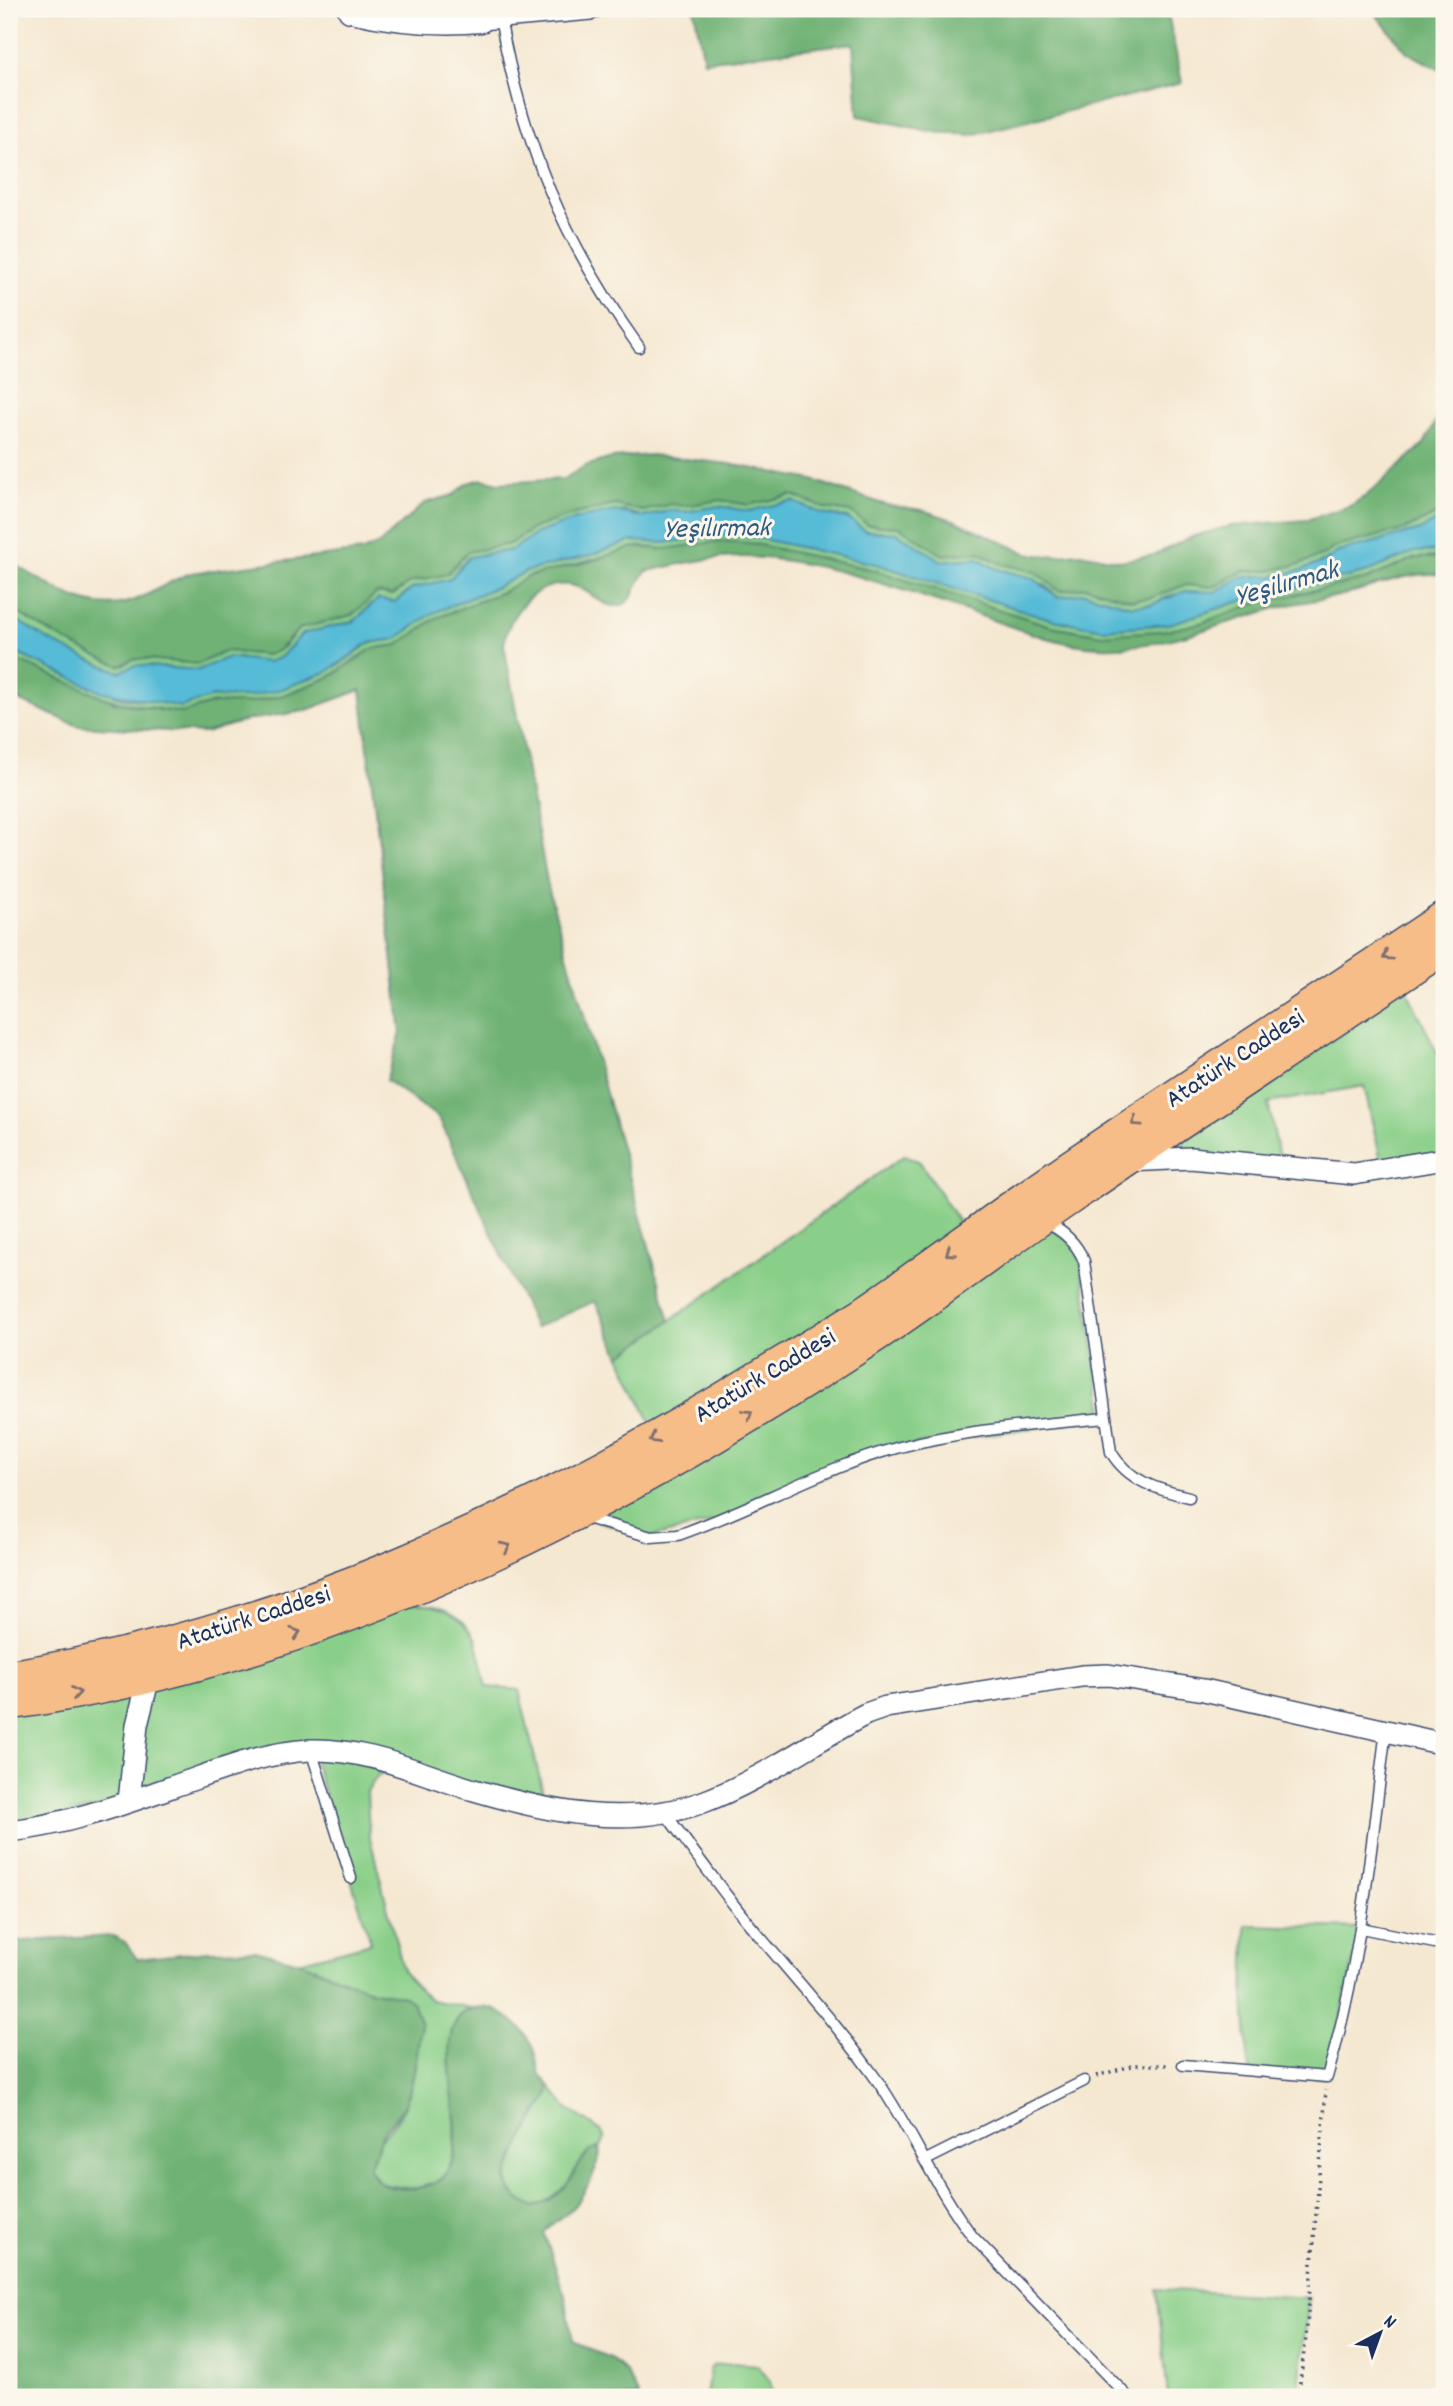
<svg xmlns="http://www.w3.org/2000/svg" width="1453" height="2406" font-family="Dekko,sans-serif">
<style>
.green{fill:#8acf89;stroke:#527f74;stroke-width:2}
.forest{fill:#6fb275;stroke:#45706a;stroke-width:2}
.water{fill:#57bbd6;stroke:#39759a;stroke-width:2}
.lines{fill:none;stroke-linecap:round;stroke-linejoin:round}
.service-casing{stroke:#3c4b6f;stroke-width:13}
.minor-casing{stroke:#3c4b6f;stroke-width:24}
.tertiary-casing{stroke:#3c4b6f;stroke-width:29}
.trunk-casing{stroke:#3c4b6f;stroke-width:36}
.path{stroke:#3c4b6f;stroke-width:3.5;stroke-dasharray:2 5;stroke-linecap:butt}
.service{stroke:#fff;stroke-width:10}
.minor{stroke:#fff;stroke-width:21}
.tertiary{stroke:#fff;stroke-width:26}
.trunk{stroke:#f7bd88;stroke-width:33}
.oneway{stroke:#7e6f71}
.labels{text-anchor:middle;stroke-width:6;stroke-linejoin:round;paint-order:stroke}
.street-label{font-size:26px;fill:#1b2f5e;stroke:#fbf7ec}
.water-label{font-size:28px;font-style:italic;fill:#2d5982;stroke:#fbf7ec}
</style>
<rect width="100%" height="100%" fill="#fbf7ec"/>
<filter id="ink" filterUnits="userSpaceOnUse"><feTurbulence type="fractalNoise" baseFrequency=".0143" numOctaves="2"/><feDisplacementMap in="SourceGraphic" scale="14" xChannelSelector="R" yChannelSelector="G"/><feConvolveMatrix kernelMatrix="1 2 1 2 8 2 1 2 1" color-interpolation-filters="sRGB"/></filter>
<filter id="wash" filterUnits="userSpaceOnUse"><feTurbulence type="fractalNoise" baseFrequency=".00686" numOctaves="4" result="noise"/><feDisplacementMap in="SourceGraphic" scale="28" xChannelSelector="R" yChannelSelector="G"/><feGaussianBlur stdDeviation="1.57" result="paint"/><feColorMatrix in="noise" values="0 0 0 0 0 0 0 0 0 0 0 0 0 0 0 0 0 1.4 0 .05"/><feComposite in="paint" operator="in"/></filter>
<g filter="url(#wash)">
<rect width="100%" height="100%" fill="#f5e8d1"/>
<path class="green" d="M 792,495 L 824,508 L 850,512 L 868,525 L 899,527 L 943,555 L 979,552 L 999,563 L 1035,572 L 1049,580 L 1055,589 L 1062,591 L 1086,587 L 1160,595 L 1185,585 L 1214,587 L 1243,571 L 1274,570 L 1300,564 L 1324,555 L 1335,547 L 1406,529 L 1444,511 L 1444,517 L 1420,530 L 1338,552 L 1327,560 L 1302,570 L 1274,576 L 1244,576 L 1215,592 L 1171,595 L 1153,604 L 1132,606 L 1085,593 L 1058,597 L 1045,585 L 997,569 L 977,558 L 942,561 L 882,531 L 866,531 L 847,518 L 823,514 L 792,501 L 749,511 L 706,508 L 684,512 L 671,510 L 644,517 L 624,511 L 586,518 L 537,533 L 512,550 L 482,554 L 463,562 L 450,579 L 407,592 L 395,602 L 371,604 L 354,621 L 302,634 L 281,657 L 268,662 L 252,662 L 237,657 L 198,670 L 135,665 L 120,672 C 82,658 40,640 9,614 L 9,607 C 46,631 82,649 124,665 L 133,659 L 146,659 L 198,664 L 226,651 L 267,655 L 283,647 L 299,629 L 354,613 L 367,599 L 377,593 L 393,595 L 410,582 L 447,574 L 467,552 L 510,544 L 534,528 L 574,514 L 615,505 L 643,511 L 671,504 L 684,506 L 720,500 L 749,505 Z
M 719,535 L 753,537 L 876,564 L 1053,620 L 1103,629 L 1169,624 L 1257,596 L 1365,573 L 1414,552 L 1444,551 L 1444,557 L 1415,558 L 1367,579 L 1259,602 L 1201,623 L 1170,630 L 1103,635 L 1051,626 L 874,570 L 751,543 L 664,549 L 641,546 L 529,577 L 502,592 L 436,618 L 398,645 L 381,647 L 356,658 L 330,677 L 283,695 L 249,703 L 214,703 L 182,713 L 97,697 L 9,657 L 9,650 L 119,697 L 140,700 L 248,697 L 282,689 L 339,665 L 369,643 L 396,639 L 433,613 L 499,586 L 527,571 L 588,556 L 632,541 L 664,543 Z
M 1400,976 L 1444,1067 L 1444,1159 L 1383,1169 L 1364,1086 L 1268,1103 L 1281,1167 L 1123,1162 Z
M 905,1155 L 920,1162 L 969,1238 L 657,1437 L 620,1356 Z
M 1038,1220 L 1078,1247 L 1105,1418 L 899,1447 L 711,1523 L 651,1537 L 574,1514 Z
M 381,1602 C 414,1604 458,1602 475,1638 C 481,1652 483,1672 487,1687 L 519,1690 L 547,1810 L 406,1766 L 378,1775 L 367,1792 L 369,1834 L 404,1973 L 430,2000 L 471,2008 C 419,2042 482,2133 440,2182 L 412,2189 L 381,2184 L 369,2168 C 374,2137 396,2128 405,2106 C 415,2080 417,2051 421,2024 L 404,1996 L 373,1991 L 299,1962 L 371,1943 L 311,1751 L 9,1831 L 9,1703 Z
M 1246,1925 L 1361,1928 L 1327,2077 L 1249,2071 L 1244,1997 Z
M 548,2084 L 566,2107 L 601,2131 L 605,2139 L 600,2149 L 597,2148 C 570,2172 573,2192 534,2207 C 467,2185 551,2118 548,2084 Z
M 1157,2289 L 1309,2298 L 1298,2397 L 1168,2397 Z
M 734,2363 L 757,2365 L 770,2381 L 773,2397 L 706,2397 L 710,2369 L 714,2365 Z"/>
<path class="forest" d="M 694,9 L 1167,9 L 1182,83 L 971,135 L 934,132 L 858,116 L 853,43 L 704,61 Z
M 1371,9 L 1444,9 L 1444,72 L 1407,52 Z
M 1444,406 L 1444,511 L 1406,529 L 1335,547 L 1324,555 L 1300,564 L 1274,570 L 1243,571 L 1214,587 L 1185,585 L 1151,598 L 1132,600 L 1086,587 L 1059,591 L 1035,572 L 999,563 L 979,552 L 943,555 L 899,527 L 868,525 L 850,512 L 824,508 L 792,495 L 749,505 L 720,500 L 684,506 L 671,504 L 643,511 L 615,505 L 574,514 L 534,528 L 510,544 L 467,552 L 447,574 L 411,582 L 393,595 L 377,593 L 352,615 L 299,629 L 278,651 L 267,655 L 226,651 L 198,664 L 146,659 L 133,659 L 120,666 C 80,651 44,630 9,607 L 9,561 C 48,583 86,616 132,601 C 153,594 170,580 191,573 L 363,551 L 379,544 L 425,503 L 453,495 L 468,483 L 482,479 L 499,483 L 564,479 L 585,466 L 612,458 L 651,455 L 730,464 L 813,480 L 886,505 L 922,510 L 956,521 L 1028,554 L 1046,556 L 1081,553 L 1120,561 L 1154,555 L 1194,536 L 1231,526 L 1306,520 L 1350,506 L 1367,495 L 1424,444 Z
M 720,541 L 751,543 L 874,570 L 1051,626 L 1103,635 L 1170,630 L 1201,623 L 1259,602 L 1367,579 L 1415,558 L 1444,557 L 1444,575 C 1411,570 1379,585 1347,594 C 1325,600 1302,601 1280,607 C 1222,623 1160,650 1100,647 C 1054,645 1010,626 967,611 C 901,589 816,559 747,557 C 713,556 680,564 647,571 C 636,580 635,605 617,606 C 601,607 589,589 574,586 C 538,577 507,614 504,645 L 548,887 L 670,1321 L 620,1356 L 595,1301 L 535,1328 L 439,1118 L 386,1080 L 401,1033 L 361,690 L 304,711 L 248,720 L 205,733 L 78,726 L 9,696 L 9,657 L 117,703 L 182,713 L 214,703 L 249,703 L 284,695 L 330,677 L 371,649 L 398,645 L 436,618 L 502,592 L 529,576 L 589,562 L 633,547 L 664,549 Z
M 113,1936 L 125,1942 L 137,1959 L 208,1951 L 255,1950 L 299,1962 L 373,1991 L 404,1996 L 413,2003 L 421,2024 L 413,2077 L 405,2106 L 384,2131 L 369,2168 C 374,2180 383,2187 397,2188 C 514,2200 410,2036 469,2010 C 494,1999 523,2026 533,2046 C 536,2054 536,2063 539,2072 C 541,2079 549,2081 549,2089 C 549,2100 540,2108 534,2116 C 530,2123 506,2175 506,2179 C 508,2193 522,2203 534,2207 C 574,2192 566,2177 590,2150 L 600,2149 C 600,2167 583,2198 570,2210 C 561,2218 550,2223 544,2233 L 565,2296 L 573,2342 L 610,2358 L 626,2372 L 639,2397 L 9,2397 L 9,1942 Z"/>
<path class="water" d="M 792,501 L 823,514 L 847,518 L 866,531 L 897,533 L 942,561 L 977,558 L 997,569 L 1033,578 L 1058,597 L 1085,593 L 1132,606 L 1153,604 L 1185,591 L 1215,592 L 1244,576 L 1274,576 L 1302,570 L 1327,560 L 1338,552 L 1420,530 L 1444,517 L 1444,551 L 1414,552 L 1365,573 L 1257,596 L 1169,624 L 1103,629 L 1053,620 L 876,564 L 753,537 L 719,535 L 664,543 L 632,541 L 588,556 L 527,571 L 499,586 L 433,613 L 396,639 L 369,643 L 327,672 L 282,689 L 248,697 L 213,697 L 181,707 L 100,691 L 9,650 L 9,614 C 42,639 81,658 120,672 L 135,665 L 198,670 L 228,657 L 268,662 L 281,657 L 302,634 L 354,621 L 378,599 L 395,602 L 413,588 L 450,579 L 469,557 L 512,550 L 537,533 L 576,519 L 615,511 L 644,517 L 671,510 L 684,512 L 719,506 L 749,511 Z"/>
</g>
<g filter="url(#ink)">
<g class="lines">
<defs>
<path id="service" d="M 500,18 C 523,145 564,242 639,347
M 1044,1222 C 1063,1230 1076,1242 1084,1261 L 1111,1452 C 1128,1481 1158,1490 1189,1497
M 583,1517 L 651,1537 L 678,1535 C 753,1509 823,1467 900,1447 C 967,1429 1037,1425 1105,1418
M 311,1750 L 351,1878
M 665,1813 C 691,1848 717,1884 745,1919 C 790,1973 838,2025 879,2083 C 913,2133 936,2189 973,2237 L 1128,2397
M 1361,1928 L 1444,1945
M 1183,2065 L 1327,2077 C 1361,1964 1371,1846 1386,1730
M 926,2160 L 1084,2081"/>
<path id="minor" d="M 481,19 L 591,9
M 1128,1161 L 1191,1158 L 1354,1174 L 1444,1159
M 129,1801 L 137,1725 L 149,1677
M 9,1831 C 74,1824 136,1799 197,1778 C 234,1765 271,1752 310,1750 C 368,1748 420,1774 474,1790 C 549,1812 627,1829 703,1802 C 760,1781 812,1742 866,1714 L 886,1707 L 1082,1676 L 1108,1675 L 1204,1690 L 1444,1744"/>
<path id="tertiary" d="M 351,9 C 395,19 435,23 481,19 L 480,9"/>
<path id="trunk" d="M 9,1677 C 275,1636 525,1521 753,1381 C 791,1358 829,1336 866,1312 C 929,1269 990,1222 1054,1178 C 1183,1090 1314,1005 1444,918
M 9,1703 C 325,1659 617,1507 880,1332 C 944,1289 1005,1242 1068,1199 C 1192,1113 1319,1030 1444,947"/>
</defs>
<use href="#service" class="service-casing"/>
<use href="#minor" class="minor-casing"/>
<use href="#tertiary" class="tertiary-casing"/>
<use href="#trunk" class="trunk-casing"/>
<path class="path" d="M 1096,2076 L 1135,2065 L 1170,2065
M 1298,2397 L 1306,2337 L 1326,2090"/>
<use href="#service" class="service"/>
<use href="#minor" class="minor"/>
<use href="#tertiary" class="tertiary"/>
<use href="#trunk" class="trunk"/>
</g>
<defs><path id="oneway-chevron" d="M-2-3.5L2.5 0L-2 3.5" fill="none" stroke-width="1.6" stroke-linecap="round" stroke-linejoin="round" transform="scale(1.75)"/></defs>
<g class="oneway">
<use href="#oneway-chevron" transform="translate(1387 956) rotate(146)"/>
<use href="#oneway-chevron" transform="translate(1136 1122) rotate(146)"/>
<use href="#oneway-chevron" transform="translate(950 1252) rotate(145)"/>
<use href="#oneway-chevron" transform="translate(748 1414) rotate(-32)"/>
<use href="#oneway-chevron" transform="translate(654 1439) rotate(150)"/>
<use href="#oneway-chevron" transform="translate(506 1547) rotate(-26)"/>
<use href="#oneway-chevron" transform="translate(296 1633) rotate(-18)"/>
<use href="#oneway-chevron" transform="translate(76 1693) rotate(-10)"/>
</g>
</g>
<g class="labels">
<g class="street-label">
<text transform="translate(1234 1057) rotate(-33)" y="9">Atatürk Caddesi</text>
<text transform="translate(764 1374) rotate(-31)" y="9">Atatürk Caddesi</text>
<text transform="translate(253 1616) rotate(-18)" y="9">Atatürk Caddesi</text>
</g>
<g class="water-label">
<text transform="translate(717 526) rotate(-1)" y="10">Yeşilırmak</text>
<text transform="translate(1286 581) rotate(-16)" y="10">Yeşilırmak</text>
</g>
</g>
<rect width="1453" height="2406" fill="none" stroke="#fbf7ec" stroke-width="35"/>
<g transform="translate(1380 2333) rotate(41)" stroke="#fbf7ec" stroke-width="5" paint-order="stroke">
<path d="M0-5L12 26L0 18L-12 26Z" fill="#1b2f5e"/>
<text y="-10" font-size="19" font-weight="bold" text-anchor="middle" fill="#1b2f5e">N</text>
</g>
</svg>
